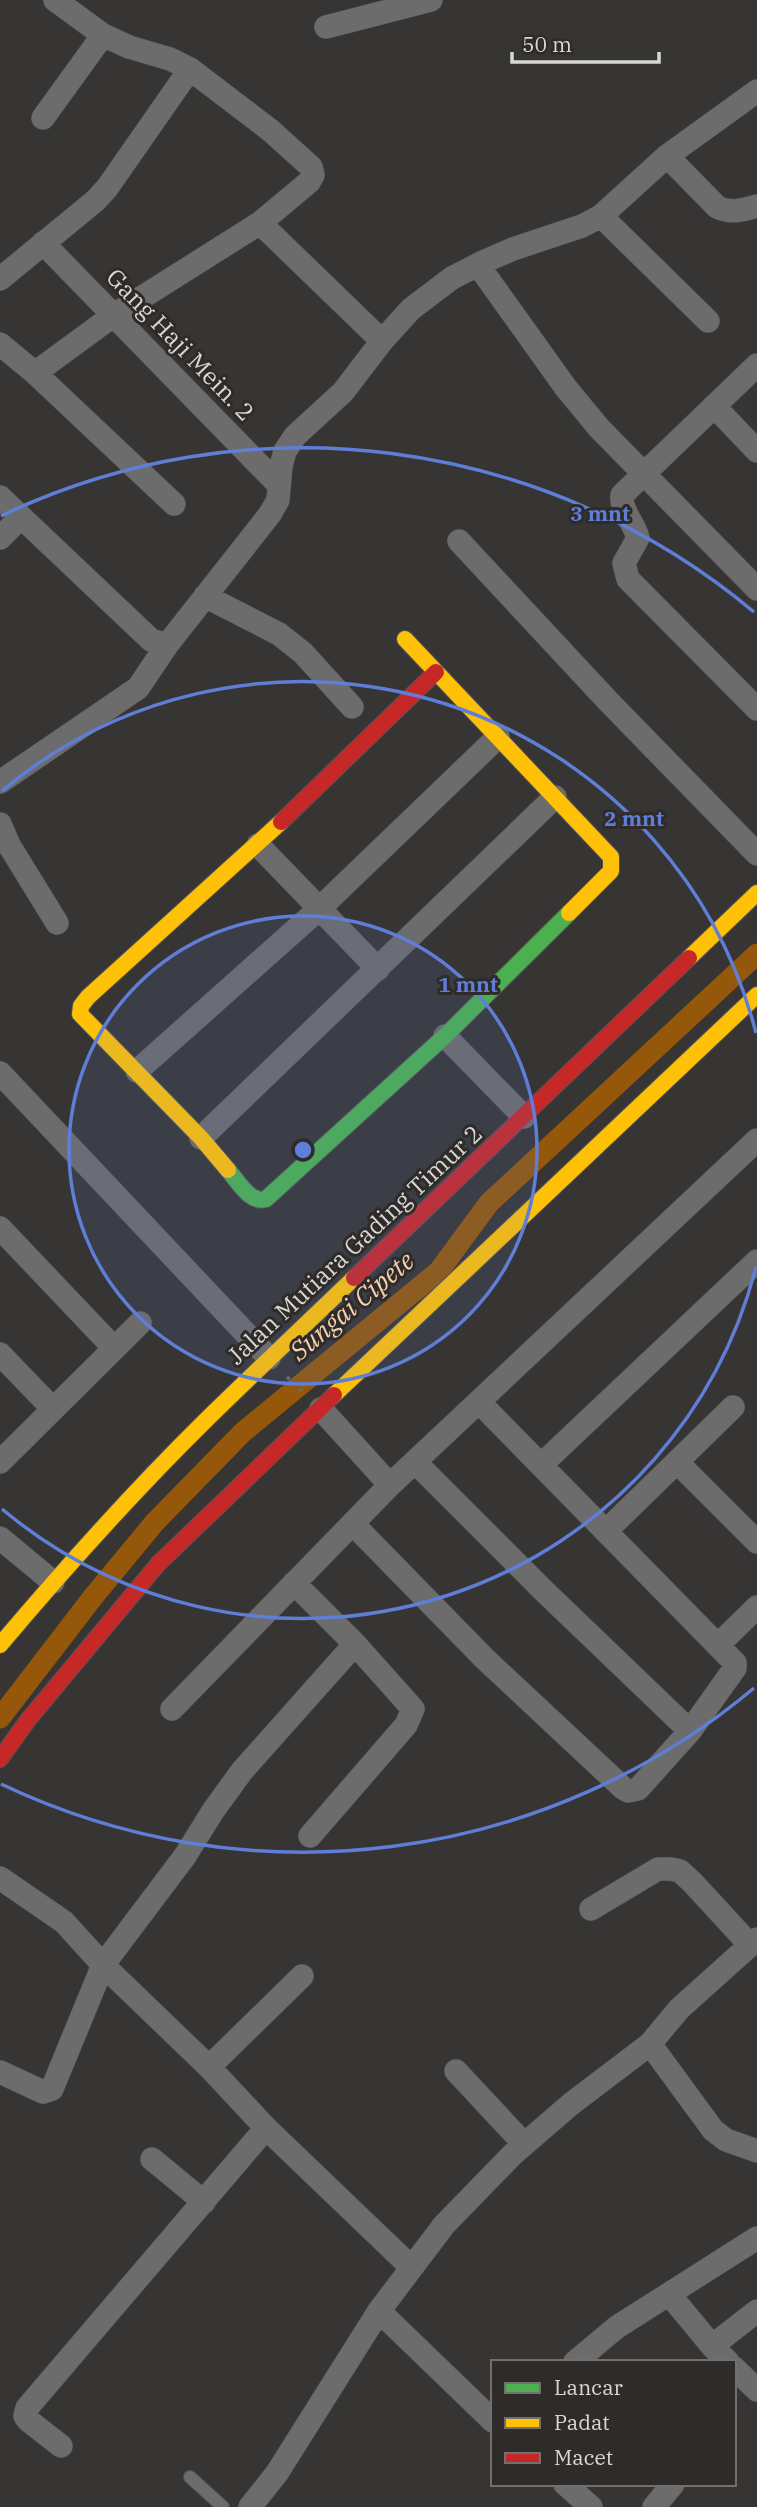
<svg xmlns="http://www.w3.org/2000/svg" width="757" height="2507" font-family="'IBM Plex Serif',serif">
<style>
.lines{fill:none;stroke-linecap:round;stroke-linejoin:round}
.canal{stroke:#95580a;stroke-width:21}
.lane-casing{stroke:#535251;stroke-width:14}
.street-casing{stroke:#535251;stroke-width:24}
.fast-casing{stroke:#535251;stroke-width:18}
.slow-casing{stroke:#535251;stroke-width:18}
.jam-casing{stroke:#535251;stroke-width:18}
.path{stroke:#6c6b6a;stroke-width:3.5;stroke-dasharray:3.5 5;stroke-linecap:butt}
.lane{stroke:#6d6c6c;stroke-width:12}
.street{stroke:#6d6c6c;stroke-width:23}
.fast{stroke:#4caf50;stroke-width:16}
.slow{stroke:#ffc107;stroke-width:16}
.jam{stroke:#c62828;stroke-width:16}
.ring{fill:none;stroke:#5e7ed7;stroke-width:3.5}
.labels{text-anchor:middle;stroke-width:6;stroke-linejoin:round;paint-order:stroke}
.street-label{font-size:24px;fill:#d8d7d5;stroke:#2e2b29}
.water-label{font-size:26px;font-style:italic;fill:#f5d0af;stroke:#2e2b29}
.centre{fill:#5e7ed7;stroke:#2e2b29;stroke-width:3.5}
.ring-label{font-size:21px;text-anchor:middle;font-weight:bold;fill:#5e7ed7;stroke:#2e2b29;stroke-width:6;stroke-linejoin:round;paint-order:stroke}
</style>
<rect width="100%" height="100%" fill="#373534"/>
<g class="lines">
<path class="canal" d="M 0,1718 L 93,1597 L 155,1522 L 243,1432 L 439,1271 L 489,1203 L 757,954"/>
<defs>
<path id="lane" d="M 190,2477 L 223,2507"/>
<path id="street" d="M 326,27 L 431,0
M 43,118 L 103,35
M 667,156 L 717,207 C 731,214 743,210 757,206
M 601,216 L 708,321
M 260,223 L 382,341
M 43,243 L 278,484
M 478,265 L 566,388 L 599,428 L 757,589
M 0,279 L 95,201 L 107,188 L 190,69
M 0,344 L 35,373 L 174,504
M 757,365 L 622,495 C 620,510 635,524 638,538 L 624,563 L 628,579 L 757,709
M 35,373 L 114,315 L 260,223 L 309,182 L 313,175 L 311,167 L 270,130 L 190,69 L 170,59 L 129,47 L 103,35 L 55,0
M 714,406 L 757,451
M 0,497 L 151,640 L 167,645 L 270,514 L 278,500 L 281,466 L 285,451 L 295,436 L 343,392 L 382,341 L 411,309 L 452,278 L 483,262 L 513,249 L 582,226 L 601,216 L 667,156 L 757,91
M 0,538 L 20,518
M 459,541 L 608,701 L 757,854
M 205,596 L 279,634 L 303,653 L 352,707
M 0,782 L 138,688 L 167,645
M 0,824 L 9,845 L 57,923
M 258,845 L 378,969
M 445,1036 L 524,1117
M 137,1071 L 320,908 L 498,737
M 0,1073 L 269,1358
M 201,1138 L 555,797
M 0,1228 L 114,1348
M 0,1354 L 53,1409
M 321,1409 L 390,1485
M 0,1462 L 140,1323
M 677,1462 L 757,1542
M 416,1463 L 544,1591 L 690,1731
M 541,1465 L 757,1261
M 353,1524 L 485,1659 L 623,1788 L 628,1791 L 638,1789 L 690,1731 L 735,1668 L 735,1663 L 479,1402
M 606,1531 L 733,1407
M 0,1538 L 53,1582
M 294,1583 L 355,1644 L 413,1709 L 406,1725 L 310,1836
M 718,1645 L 757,1607
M 172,1709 L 390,1485 L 757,1140
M 0,1878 L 64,1922 L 103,1965 L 209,2067 L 266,2128 L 411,2267
M 591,1909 L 658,1869 L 671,1869 L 680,1871 L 692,1882 L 750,1945
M 650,2044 L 713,2130 L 726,2140 L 757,2151
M 209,2067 L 302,1976
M 456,2071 L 524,2144
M 0,2072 L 43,2092 L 52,2089 L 103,1965 L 185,1856 L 213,1811 L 242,1771 L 355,1644
M 152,2159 L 204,2202
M 669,2294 L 712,2346 L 728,2362
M 379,2311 L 493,2421
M 712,2346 L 757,2311
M 575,2362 L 617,2327 L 757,2238
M 734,2368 L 757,2390
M 61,2446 L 29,2421 L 25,2416 L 27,2408 L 266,2128
M 565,2484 L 591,2507
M 250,2507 L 277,2473 L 379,2311 L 444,2225 L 513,2154 L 571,2104 L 650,2044 L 679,2009 L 757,1939
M 654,2507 L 673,2484"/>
<path id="fast" d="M 228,1170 C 238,1181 250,1204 266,1199 L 445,1036 L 569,913"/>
<path id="slow" d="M 405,639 L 611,857 L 611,871 L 569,913
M 689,958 L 757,893
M 228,1170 L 201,1138 L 80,1014 L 81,1006 L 88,997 L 281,822
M 334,1395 L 757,995
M 0,1645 C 65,1568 133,1492 205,1421 C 254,1373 304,1326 354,1278"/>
<path id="jam" d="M 281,822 L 436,672
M 354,1278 L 689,958
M 0,1759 L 28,1720 L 158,1564 L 334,1395"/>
</defs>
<use href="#lane" class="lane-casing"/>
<use href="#street" class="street-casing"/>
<use href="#fast" class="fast-casing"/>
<use href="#slow" class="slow-casing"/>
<use href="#jam" class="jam-casing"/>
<path class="path" d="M 287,1377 L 302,1391"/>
<use href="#lane" class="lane"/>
<use href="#street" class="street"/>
<use href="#fast" class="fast"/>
<use href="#slow" class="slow"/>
<use href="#jam" class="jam"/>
</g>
<circle cx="303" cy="1150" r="234" fill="#5e7ed7" fill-opacity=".12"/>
<g class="ring">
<circle cx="303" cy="1150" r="234"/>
<path d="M756 1267A468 468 0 0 1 2 1509M2 791A468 468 0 0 1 756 1033"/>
<path d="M754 1688A702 702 0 0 1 1 1784M1 516A702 702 0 0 1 754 612"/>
</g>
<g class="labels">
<g class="street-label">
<text transform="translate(180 345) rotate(46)" y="8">Gang Haji Mein. 2</text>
<text transform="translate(355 1245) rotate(-43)" y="8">Jalan Mutiara Gading Timur 2</text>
</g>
<g class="water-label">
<text transform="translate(352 1306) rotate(-40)" y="9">Sungai Cipete</text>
</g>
</g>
<circle cx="303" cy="1150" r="10" class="centre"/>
<g class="ring-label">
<text x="600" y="521">3 mnt</text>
<text x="634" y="826">2 mnt</text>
<text x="468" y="992">1 mnt</text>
</g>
<rect x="491" y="2360" width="245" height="126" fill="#2e2b29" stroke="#72706e" stroke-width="2"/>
<rect x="505" y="2383" width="35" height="10" fill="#4caf50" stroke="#72706e" stroke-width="2"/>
<text x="554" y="2395" font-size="21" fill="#d8d7d5">Lancar</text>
<rect x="505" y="2418" width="35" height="10" fill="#ffc107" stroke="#72706e" stroke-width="2"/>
<text x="554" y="2430" font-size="21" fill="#d8d7d5">Padat</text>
<rect x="505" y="2453" width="35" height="10" fill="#c62828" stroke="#72706e" stroke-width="2"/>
<text x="554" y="2465" font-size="21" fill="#d8d7d5">Macet</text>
<path d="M512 52v10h147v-10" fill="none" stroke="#d8d7d5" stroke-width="3.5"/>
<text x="522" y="52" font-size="21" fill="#d8d7d5" stroke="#2e2b29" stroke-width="5" paint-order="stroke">50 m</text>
</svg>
